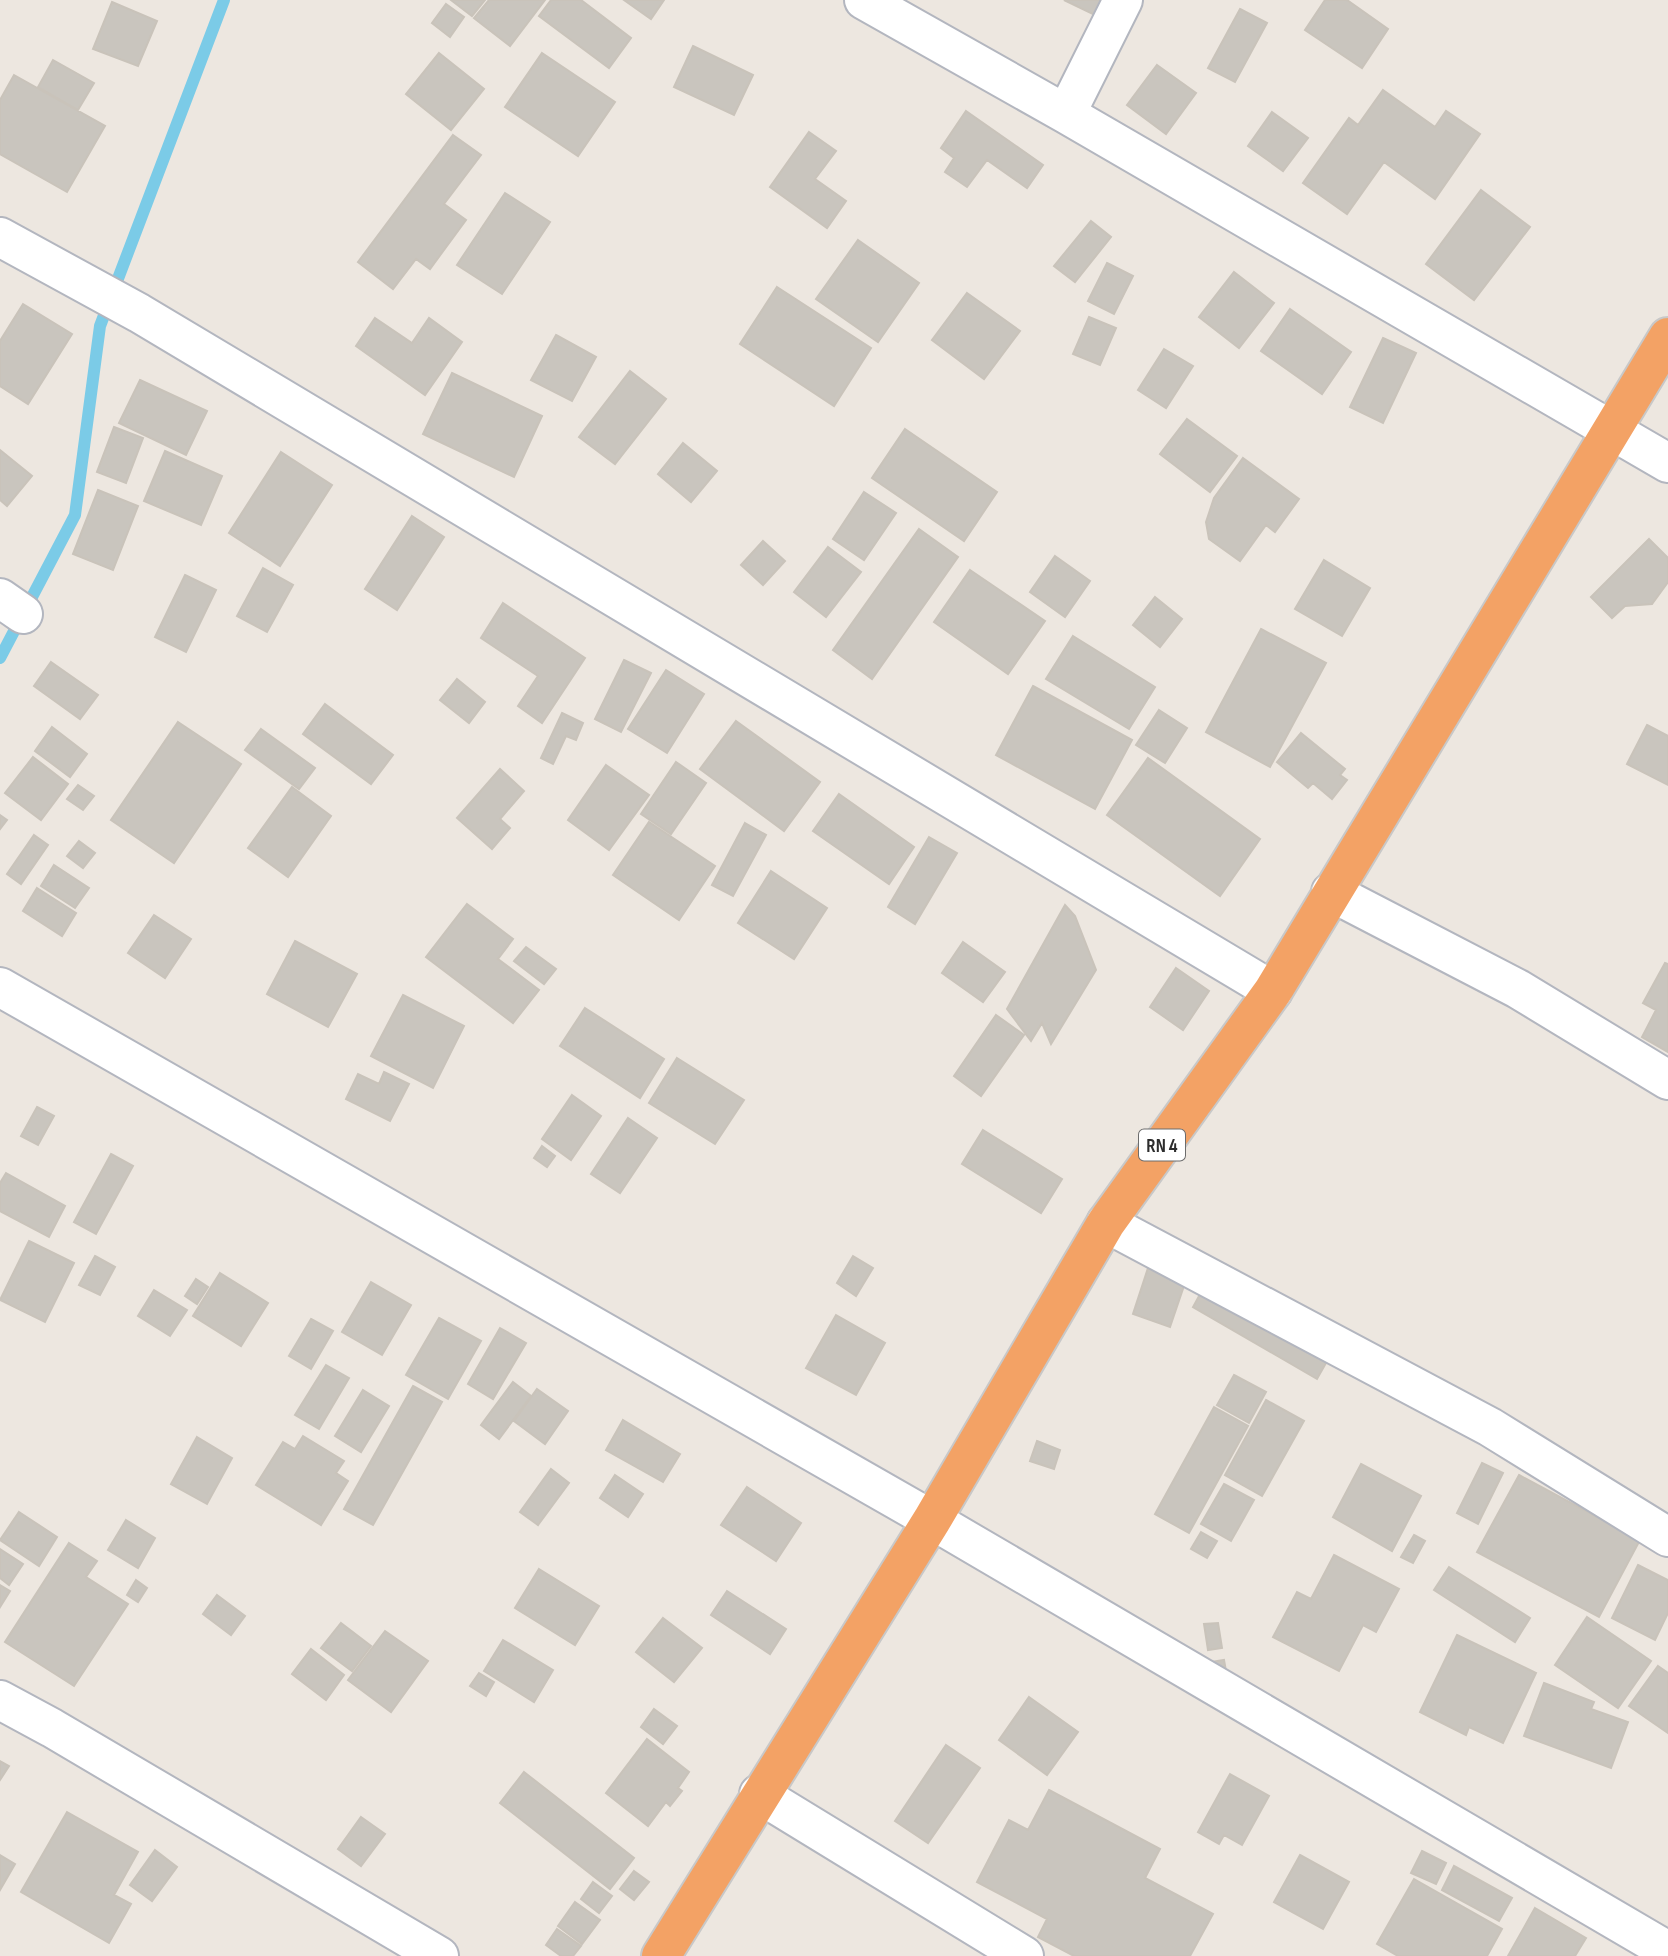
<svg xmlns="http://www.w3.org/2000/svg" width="1668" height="1956" font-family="'Sofia Sans Condensed',sans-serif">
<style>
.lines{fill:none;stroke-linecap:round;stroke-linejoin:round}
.stream{stroke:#7bcbe7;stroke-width:12}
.building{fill:#c9c5be;stroke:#c9c3ba;stroke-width:2}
.minor-casing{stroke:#b3b6bf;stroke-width:42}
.highway-casing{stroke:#c8c8c8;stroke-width:42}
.minor{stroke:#fff;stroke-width:38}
.highway{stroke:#f3a265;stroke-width:38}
.labels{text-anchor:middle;stroke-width:6;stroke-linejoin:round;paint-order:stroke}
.shield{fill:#fff;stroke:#6c6c6c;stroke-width:2}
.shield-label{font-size:19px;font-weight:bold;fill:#2d2d2d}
</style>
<rect width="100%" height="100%" fill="#ede7e0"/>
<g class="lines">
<path class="stream" d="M 0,658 L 75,515 L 100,326 L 224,0"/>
</g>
<path class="building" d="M 451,0 L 485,0 L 472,16 Z
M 489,0 L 545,0 L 510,46 L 474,18 Z
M 551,0 L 581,0 L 631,38 L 609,68 L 539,16 Z
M 624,0 L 664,0 L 651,19 Z
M 1064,0 L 1109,0 L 1101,18 Z
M 1325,0 L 1347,0 L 1388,29 L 1362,68 L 1305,30 Z
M 112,2 L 157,21 L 138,66 L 93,49 Z
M 446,4 L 464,17 L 450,37 L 432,23 Z
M 1240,9 L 1267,23 L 1235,82 L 1208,68 Z
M 693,46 L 753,75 L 734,115 L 674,87 Z
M 439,53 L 484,89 L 451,130 L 406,94 Z
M 542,53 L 615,102 L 578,156 L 505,107 Z
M 53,60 L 94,83 L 78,110 L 38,87 Z
M 1157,65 L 1196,93 L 1166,134 L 1127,105 Z
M 14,75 L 105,126 L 67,192 L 0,154 L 0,100 Z
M 1383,90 L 1435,127 L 1446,111 L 1480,134 L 1435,199 L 1384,162 L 1347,214 L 1303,183 L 1349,118 L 1358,125 Z
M 966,111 L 1043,165 L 1027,188 L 987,160 L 967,187 L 945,172 L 954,158 L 941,148 Z
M 1272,112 L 1308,138 L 1283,171 L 1248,146 Z
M 809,132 L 836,151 L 815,179 L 846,201 L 827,228 L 770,187 Z
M 453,135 L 481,155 L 444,204 L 466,220 L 430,269 L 416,259 L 393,289 L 358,262 Z
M 1481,190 L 1530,227 L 1474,300 L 1426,264 Z
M 505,193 L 550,222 L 502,294 L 457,265 Z
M 1091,221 L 1111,237 L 1075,282 L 1054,266 Z
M 858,240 L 919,283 L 878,342 L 816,299 Z
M 1107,263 L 1133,276 L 1114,314 L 1088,301 Z
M 1234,272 L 1274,303 L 1239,348 L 1199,317 Z
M 777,287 L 871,348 L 834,406 L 740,344 Z
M 967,293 L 1020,331 L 984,379 L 932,340 Z
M 23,304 L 72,334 L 28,404 L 0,386 L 0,341 Z
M 1290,309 L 1351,352 L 1322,394 L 1261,351 Z
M 1089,317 L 1116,328 L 1100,365 L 1073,354 Z
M 375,318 L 412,343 L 429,318 L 462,342 L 425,395 L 356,346 Z
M 556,335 L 596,357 L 572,401 L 531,380 Z
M 1383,338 L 1416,353 L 1383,423 L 1350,407 Z
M 1164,349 L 1193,366 L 1166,408 L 1138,390 Z
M 630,371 L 666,399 L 615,464 L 579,437 Z
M 452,373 L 542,416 L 514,477 L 423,434 Z
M 140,380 L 207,411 L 186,455 L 119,423 Z
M 1187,419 L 1237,456 L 1210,492 L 1160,454 Z
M 114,427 L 143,438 L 126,483 L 97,472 Z
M 905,429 L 997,492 L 964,541 L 872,478 Z
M 683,443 L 717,471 L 691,502 L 658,474 Z
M 0,450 L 32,476 L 7,506 L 0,500 Z
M 165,451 L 222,476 L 201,525 L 144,501 Z
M 281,452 L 332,485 L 280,566 L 229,533 Z
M 1243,458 L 1299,499 L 1275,532 L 1266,525 L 1240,561 L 1209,539 L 1206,522 L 1214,498 Z
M 98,490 L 138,506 L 113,570 L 73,554 Z
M 864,492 L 896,513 L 864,560 L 833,539 Z
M 412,516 L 444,537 L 397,610 L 365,589 Z
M 919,529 L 958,557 L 872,679 L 833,650 Z
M 1649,539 L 1668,558 L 1668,582 L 1652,604 L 1625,606 L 1612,618 L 1591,597 Z
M 763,541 L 785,561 L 763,585 L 741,565 Z
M 828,547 L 861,572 L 826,617 L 794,592 Z
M 1055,556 L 1090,581 L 1065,617 L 1030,592 Z
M 1324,560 L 1370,588 L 1342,636 L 1295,609 Z
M 263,568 L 293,585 L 267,632 L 237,616 Z
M 970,570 L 1045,621 L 1008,674 L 934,622 Z
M 185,575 L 216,590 L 186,652 L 155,637 Z
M 1155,597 L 1182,619 L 1160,647 L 1133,625 Z
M 503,603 L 585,658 L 542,723 L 518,706 L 538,676 L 481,638 Z
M 1261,629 L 1326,663 L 1270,767 L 1206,732 Z
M 1073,636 L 1155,687 L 1129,729 L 1046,679 Z
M 624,660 L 651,673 L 621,732 L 595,719 Z
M 51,662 L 98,695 L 80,719 L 34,686 Z
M 666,670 L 704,694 L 667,753 L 628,729 Z
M 457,679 L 485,702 L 469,723 L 440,700 Z
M 1033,686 L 1132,740 L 1095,809 L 996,755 Z
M 325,704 L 393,755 L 371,784 L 303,734 Z
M 1159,710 L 1187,728 L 1165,763 L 1136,745 Z
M 562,713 L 583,723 L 576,740 L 566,736 L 553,764 L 541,758 Z
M 736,721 L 820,782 L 784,831 L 700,769 Z
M 178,722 L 241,764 L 174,863 L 111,820 Z
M 1647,725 L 1668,736 L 1668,785 L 1627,764 Z
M 52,727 L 87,754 L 70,777 L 35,751 Z
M 261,729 L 315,768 L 299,789 L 245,750 Z
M 1301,733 L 1345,769 L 1340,775 L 1347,780 L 1332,799 L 1313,783 L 1308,788 L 1277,762 Z
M 33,757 L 68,784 L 41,820 L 5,793 Z
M 1148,758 L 1260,839 L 1220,896 L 1107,815 Z
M 676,762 L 706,783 L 671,834 L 641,814 Z
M 606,765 L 649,795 L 609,850 L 568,820 Z
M 500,769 L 524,791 L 500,819 L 510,828 L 492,849 L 457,818 Z
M 78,785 L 94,796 L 83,810 L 67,799 Z
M 292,787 L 331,816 L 288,877 L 248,848 Z
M 839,794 L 914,847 L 889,884 L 813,831 Z
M 0,815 L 7,820 L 0,829 Z
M 649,822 L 715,866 L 679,920 L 613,875 Z
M 745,823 L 766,835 L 733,896 L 712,885 Z
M 34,835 L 48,845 L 21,884 L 7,874 Z
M 929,837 L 957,853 L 915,924 L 888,907 Z
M 79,841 L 95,853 L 83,868 L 67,856 Z
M 54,865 L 89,888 L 75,908 L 41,886 Z
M 771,871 L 827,908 L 794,959 L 738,923 Z
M 37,888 L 76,913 L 62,936 L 23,911 Z
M 467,904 L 513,939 L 498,959 L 539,990 L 513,1023 L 426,957 Z
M 1065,905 L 1075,916 L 1096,970 L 1051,1044 L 1042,1023 L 1031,1041 L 1007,1009 Z
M 154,915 L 191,939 L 165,978 L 128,953 Z
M 295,941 L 357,974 L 328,1027 L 267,994 Z
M 963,942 L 1005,972 L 983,1002 L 942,973 Z
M 526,947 L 556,969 L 544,984 L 514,961 Z
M 1665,963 L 1668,964 L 1668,1052 L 1642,1037 L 1656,1010 L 1643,1003 Z
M 1176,968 L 1209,991 L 1183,1030 L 1150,1007 Z
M 403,995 L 464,1026 L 433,1088 L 371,1056 Z
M 585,1008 L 664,1059 L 640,1098 L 560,1046 Z
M 996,1015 L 1024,1035 L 981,1096 L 954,1076 Z
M 677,1058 L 744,1100 L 715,1144 L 649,1103 Z
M 384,1072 L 409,1084 L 390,1121 L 346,1099 L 358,1074 L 379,1084 Z
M 572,1095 L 601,1116 L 571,1160 L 542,1139 Z
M 37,1107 L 54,1116 L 38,1145 L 21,1136 Z
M 628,1118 L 657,1138 L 620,1193 L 591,1174 Z
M 983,1130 L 1062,1179 L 1041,1213 L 962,1164 Z
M 542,1146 L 555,1156 L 547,1167 L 534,1158 Z
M 111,1154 L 133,1166 L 96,1234 L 74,1222 Z
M 6,1173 L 65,1206 L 49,1237 L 0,1211 L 0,1183 Z
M 29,1241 L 74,1263 L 45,1322 L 0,1300 Z
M 95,1256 L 115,1267 L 100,1295 L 79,1285 Z
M 853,1256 L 873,1268 L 856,1296 L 837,1283 Z
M 1148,1268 L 1186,1280 L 1170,1327 L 1133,1314 Z
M 220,1273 L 268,1303 L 241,1346 L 193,1316 Z
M 196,1279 L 208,1287 L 197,1304 L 185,1296 Z
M 371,1282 L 411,1305 L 382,1355 L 342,1332 Z
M 1205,1285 L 1330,1356 L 1317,1379 L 1193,1307 Z
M 154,1290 L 187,1310 L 170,1336 L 138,1316 Z
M 836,1315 L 885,1343 L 856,1395 L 806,1368 Z
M 439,1318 L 481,1341 L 448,1399 L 406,1375 Z
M 311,1319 L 333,1331 L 311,1369 L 289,1356 Z
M 500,1328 L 526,1343 L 493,1399 L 468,1384 Z
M 326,1365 L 349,1378 L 319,1429 L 295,1415 Z
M 1234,1375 L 1266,1392 L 1249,1423 L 1217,1405 Z
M 513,1382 L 531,1396 L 499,1439 L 481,1425 Z
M 413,1386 L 442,1402 L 373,1525 L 344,1509 Z
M 537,1389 L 568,1411 L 545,1444 L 514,1421 Z
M 363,1390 L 389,1406 L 361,1452 L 335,1436 Z
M 1266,1400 L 1304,1421 L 1262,1496 L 1225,1475 Z
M 1214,1407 L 1248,1426 L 1189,1533 L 1155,1514 Z
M 623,1420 L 680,1454 L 663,1482 L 606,1450 Z
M 303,1436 L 344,1461 L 336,1473 L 348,1481 L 321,1525 L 256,1485 L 283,1442 L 295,1449 Z
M 197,1437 L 232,1458 L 207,1504 L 171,1484 Z
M 1037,1441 L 1060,1450 L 1054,1469 L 1030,1461 Z
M 1482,1463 L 1503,1473 L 1478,1524 L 1457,1513 Z
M 1361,1464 L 1421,1496 L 1392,1551 L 1333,1517 Z
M 551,1469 L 569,1483 L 538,1525 L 520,1512 Z
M 615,1475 L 643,1494 L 628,1517 L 600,1498 Z
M 1519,1475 L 1640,1540 L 1599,1617 L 1477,1552 Z
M 1224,1484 L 1254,1500 L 1231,1541 L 1201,1524 Z
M 747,1487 L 801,1523 L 776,1561 L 721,1525 Z
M 19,1512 L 57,1537 L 39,1566 L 0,1540 Z
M 126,1520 L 155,1538 L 138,1568 L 108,1550 Z
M 1201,1532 L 1217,1541 L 1207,1558 L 1191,1549 Z
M 1414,1535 L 1425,1541 L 1413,1563 L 1401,1557 Z
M 69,1543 L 97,1561 L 86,1577 L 128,1604 L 74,1686 L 5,1642 Z
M 0,1549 L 23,1564 L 9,1585 L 0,1578 Z
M 1334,1555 L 1399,1589 L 1376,1632 L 1363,1625 L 1339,1671 L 1273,1637 L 1297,1592 L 1311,1599 Z
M 1638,1565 L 1668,1580 L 1668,1613 L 1655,1640 L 1612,1618 Z
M 1449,1567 L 1530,1618 L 1515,1642 L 1434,1590 Z
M 539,1569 L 599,1606 L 575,1645 L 515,1608 Z
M 136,1580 L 147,1588 L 138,1602 L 127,1595 Z
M 0,1585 L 10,1591 L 0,1607 Z
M 727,1591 L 786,1629 L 770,1654 L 711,1615 Z
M 217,1595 L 245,1616 L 231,1635 L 203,1614 Z
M 1587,1617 L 1651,1661 L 1618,1708 L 1555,1665 Z
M 663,1618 L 702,1648 L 674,1682 L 636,1652 Z
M 341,1623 L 371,1646 L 352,1671 L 321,1648 Z
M 1218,1623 L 1222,1648 L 1208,1650 L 1204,1624 Z
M 385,1631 L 428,1661 L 391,1712 L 348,1680 Z
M 1457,1635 L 1536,1673 L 1503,1743 L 1469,1727 L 1466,1735 L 1420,1712 Z
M 503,1640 L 553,1670 L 534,1702 L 484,1671 Z
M 311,1649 L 344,1675 L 326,1700 L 292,1674 Z
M 1224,1660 L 1226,1671 L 1211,1662 Z
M 1658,1666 L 1668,1673 L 1668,1733 L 1629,1706 Z
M 479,1673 L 494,1682 L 486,1696 L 470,1686 Z
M 1544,1683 L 1594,1702 L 1591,1709 L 1628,1722 L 1611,1768 L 1524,1736 Z
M 1029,1697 L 1078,1732 L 1047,1775 L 999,1740 Z
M 654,1709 L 677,1726 L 663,1744 L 641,1727 Z
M 647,1739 L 689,1772 L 678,1788 L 682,1791 L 670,1806 L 666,1802 L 648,1826 L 606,1793 Z
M 946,1745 L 980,1768 L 928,1843 L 895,1821 Z
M 0,1761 L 9,1766 L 0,1780 Z
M 524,1772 L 634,1858 L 610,1889 L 500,1803 Z
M 1230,1774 L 1269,1796 L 1242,1845 L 1224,1835 L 1219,1844 L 1198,1832 Z
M 1049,1790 L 1160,1849 L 1145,1878 L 1213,1914 L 1190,1956 L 1074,1956 L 1038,1937 L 1047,1919 L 977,1882 L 1009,1820 L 1028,1830 Z
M 67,1812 L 138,1852 L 114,1895 L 131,1904 L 109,1943 L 21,1892 Z
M 361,1817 L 385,1834 L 361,1866 L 338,1849 Z
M 155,1850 L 177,1867 L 152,1901 L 130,1885 Z
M 1422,1851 L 1446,1863 L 1436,1884 L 1411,1873 Z
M 0,1855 L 15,1864 L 0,1890 Z
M 1300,1855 L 1349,1882 L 1323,1929 L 1274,1902 Z
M 1454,1866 L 1512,1898 L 1499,1921 L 1442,1890 Z
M 634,1871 L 649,1882 L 634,1900 L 620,1889 Z
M 1414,1879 L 1502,1929 L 1487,1956 L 1398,1956 L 1377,1944 Z
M 593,1882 L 612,1896 L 599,1913 L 581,1899 Z
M 575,1902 L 600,1920 L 582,1944 L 558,1926 Z
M 1535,1908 L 1586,1938 L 1575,1956 L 1508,1956 Z
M 557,1929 L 581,1946 L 573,1956 L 561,1956 L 546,1945 Z"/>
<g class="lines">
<defs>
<path id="minor" d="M 864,0 L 1066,114 L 1668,463
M 1066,114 L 1123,0
M 0,237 L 139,313 L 1273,991
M 0,598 L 23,614
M 1331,892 L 1518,989 L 1668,1080
M 0,987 L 932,1520 L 1668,1951
M 1106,1223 L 1490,1427 L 1668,1537
M 0,1700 L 52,1728 L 439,1956
M 759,1794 L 1024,1956"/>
<path id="highway" d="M 661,1956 L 932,1520 L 1106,1223 L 1273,991 L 1668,337"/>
</defs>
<use href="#minor" class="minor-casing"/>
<use href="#highway" class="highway-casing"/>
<use href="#minor" class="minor"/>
<use href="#highway" class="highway"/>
</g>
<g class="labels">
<rect class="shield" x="1139" y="1129.5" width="46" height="31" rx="5"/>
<g class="shield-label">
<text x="1162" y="1152">RN 4</text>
</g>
</g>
</svg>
